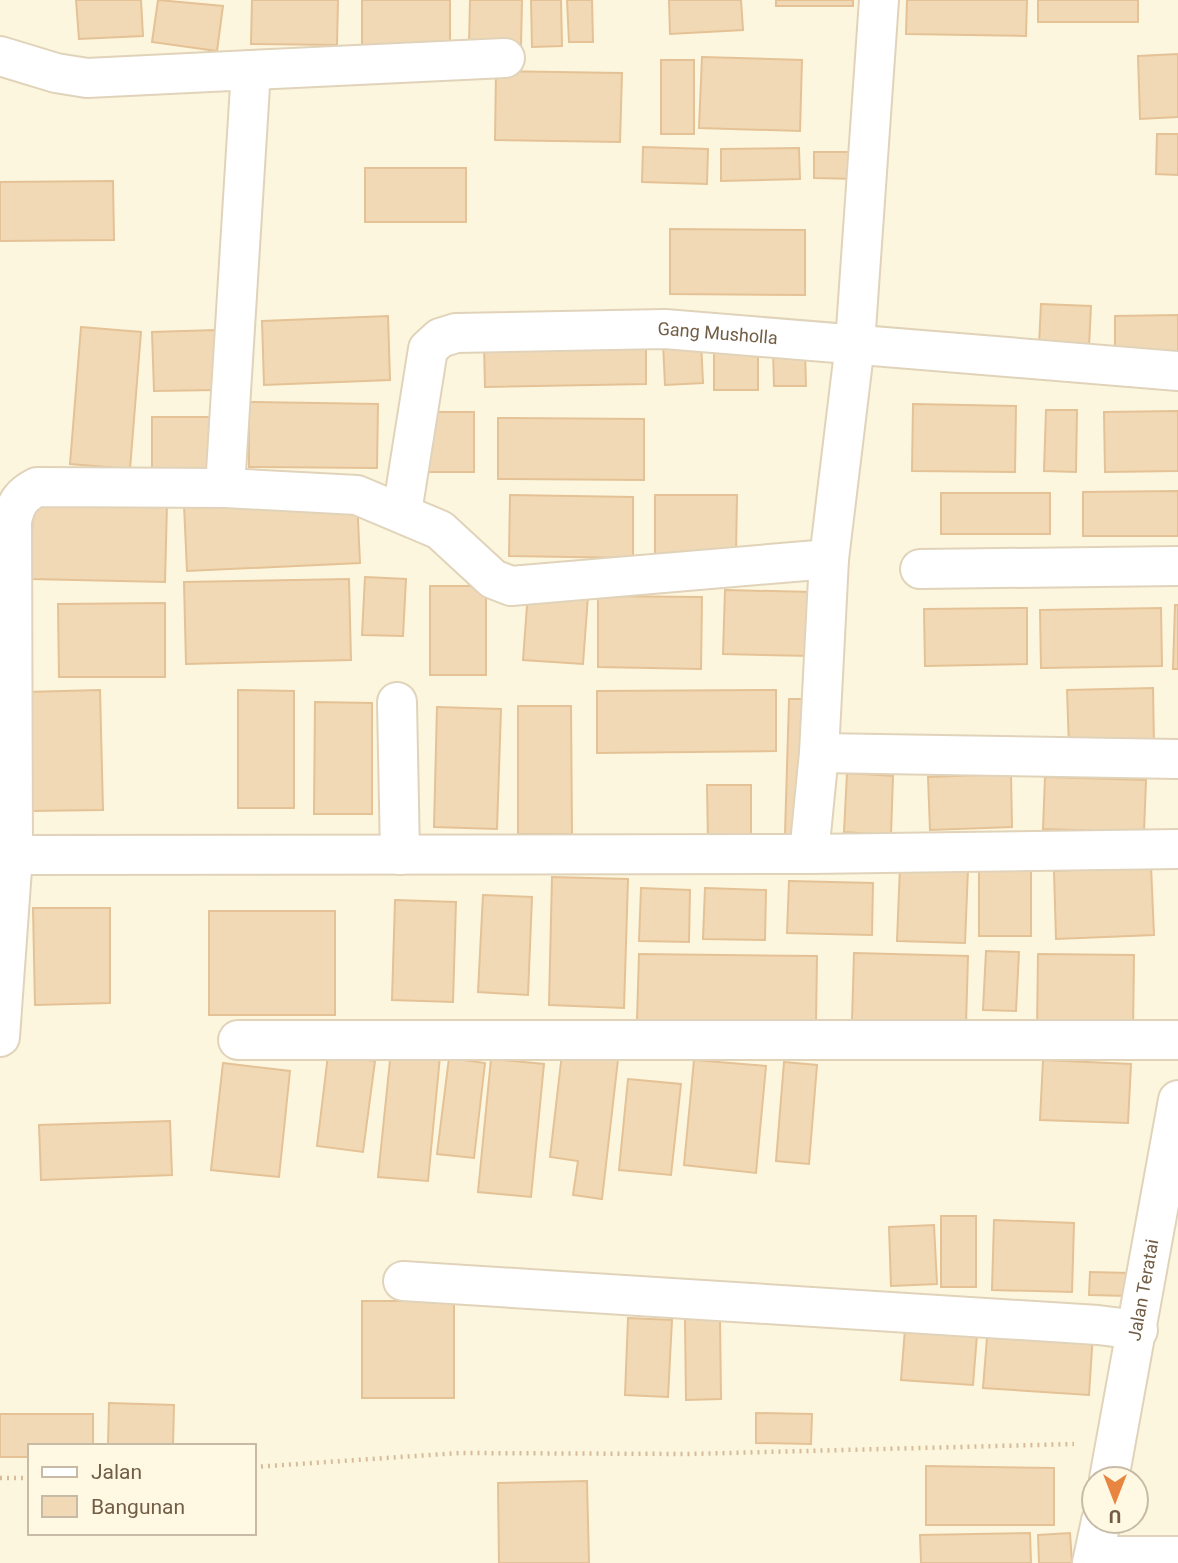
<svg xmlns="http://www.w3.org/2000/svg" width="1178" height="1563" font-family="Roboto,sans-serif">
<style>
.building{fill:#f2d9b5;stroke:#e4c296;stroke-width:2}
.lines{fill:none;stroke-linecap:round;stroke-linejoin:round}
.minor-casing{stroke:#e0d3ba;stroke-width:42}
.path{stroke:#d6bc99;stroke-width:4.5;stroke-dasharray:2 5;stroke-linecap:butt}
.minor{stroke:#fff;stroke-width:38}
.labels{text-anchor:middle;stroke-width:7;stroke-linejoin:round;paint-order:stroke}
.street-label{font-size:18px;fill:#725e46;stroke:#fff9e4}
</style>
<rect width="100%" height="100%" fill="#fcf6de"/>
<path class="building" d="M 76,0 L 141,0 L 143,36 L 79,39 Z
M 158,0 L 223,6 L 217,51 L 152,42 Z
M 252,0 L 338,0 L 337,45 L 251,44 Z
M 362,0 L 450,0 L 450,44 L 362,45 Z
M 470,0 L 522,0 L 521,46 L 469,45 Z
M 531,0 L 561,0 L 562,46 L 532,47 Z
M 567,0 L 592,0 L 593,42 L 569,42 Z
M 669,0 L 741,0 L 743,30 L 670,34 Z
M 776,0 L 853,0 L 853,6 L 776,6 Z
M 907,0 L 1027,0 L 1026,36 L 906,34 Z
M 1038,0 L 1138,0 L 1138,22 L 1038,22 Z
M 1178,54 L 1178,117 L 1140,119 L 1138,56 Z
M 702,57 L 802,60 L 800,131 L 699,128 Z
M 661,60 L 694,60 L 694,134 L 661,134 Z
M 496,71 L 622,73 L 620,142 L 495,140 Z
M 1157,134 L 1178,134 L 1178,175 L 1156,174 Z
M 643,147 L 708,149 L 707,184 L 642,182 Z
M 799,148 L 800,179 L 721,181 L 721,149 Z
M 814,152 L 858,152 L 858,179 L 814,178 Z
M 365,168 L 466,168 L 466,222 L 365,222 Z
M 113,181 L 114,240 L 0,241 L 0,182 Z
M 670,229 L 805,230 L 805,295 L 670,294 Z
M 1041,304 L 1091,306 L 1089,347 L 1039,345 Z
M 1178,315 L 1178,356 L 1115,357 L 1115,316 Z
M 388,316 L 390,380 L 264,385 L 262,321 Z
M 81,327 L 141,332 L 130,469 L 70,464 Z
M 216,330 L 217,390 L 154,391 L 152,332 Z
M 646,340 L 646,384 L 485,387 L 484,343 Z
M 701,341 L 703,383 L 665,385 L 663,343 Z
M 714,342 L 758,342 L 758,390 L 714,390 Z
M 773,351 L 805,351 L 806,386 L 774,386 Z
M 249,402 L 378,404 L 377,468 L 249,467 Z
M 913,404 L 1016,406 L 1015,472 L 912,471 Z
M 1046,410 L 1077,410 L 1076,472 L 1044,471 Z
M 1178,411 L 1178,471 L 1105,472 L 1104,412 Z
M 429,412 L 474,412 L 474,472 L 428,472 Z
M 152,417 L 214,417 L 214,468 L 152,468 Z
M 498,418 L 644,419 L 644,480 L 498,479 Z
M 1178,491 L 1178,536 L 1083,536 L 1083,492 Z
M 941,493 L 1050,493 L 1050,534 L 941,534 Z
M 510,495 L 633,497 L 633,558 L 509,556 Z
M 655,495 L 737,495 L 736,556 L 655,556 Z
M 357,498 L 360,563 L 187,571 L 184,505 Z
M 33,500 L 167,504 L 165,582 L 31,579 Z
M 365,577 L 406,579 L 403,636 L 362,635 Z
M 349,579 L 351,660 L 186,664 L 184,582 Z
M 430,586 L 486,586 L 486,675 L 430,675 Z
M 725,590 L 812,592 L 811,656 L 723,654 Z
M 528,592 L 588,596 L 583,664 L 523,660 Z
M 598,596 L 702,597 L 701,669 L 598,667 Z
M 165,603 L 165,677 L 59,677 L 58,604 Z
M 1175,605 L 1178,605 L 1178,669 L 1173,669 Z
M 1027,608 L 1027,664 L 925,666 L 924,609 Z
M 1161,608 L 1162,666 L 1041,668 L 1040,610 Z
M 1153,688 L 1154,745 L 1069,747 L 1067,690 Z
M 100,690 L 103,810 L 29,811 L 26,692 Z
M 238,690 L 294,691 L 294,808 L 238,808 Z
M 776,690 L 776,751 L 597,753 L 597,691 Z
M 789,699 L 808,699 L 804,834 L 785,834 Z
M 315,702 L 372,703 L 372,814 L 314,814 Z
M 518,706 L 571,706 L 572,834 L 518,834 Z
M 437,707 L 501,709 L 497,829 L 434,827 Z
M 847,773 L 893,776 L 891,835 L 844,832 Z
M 1011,774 L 1012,827 L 930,830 L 928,777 Z
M 1045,777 L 1146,780 L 1144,832 L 1043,829 Z
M 707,785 L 751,785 L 751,841 L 708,842 Z
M 979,866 L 1031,866 L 1031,936 L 979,936 Z
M 1151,866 L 1154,935 L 1056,939 L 1054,871 Z
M 900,867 L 968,869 L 965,943 L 897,941 Z
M 552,877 L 628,879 L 624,1008 L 549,1005 Z
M 789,881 L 873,883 L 872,935 L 787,933 Z
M 641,888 L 690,890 L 689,942 L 639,941 Z
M 705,888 L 766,890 L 765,940 L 703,939 Z
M 483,895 L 532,897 L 528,995 L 478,992 Z
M 395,900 L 456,902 L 453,1002 L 392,1000 Z
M 33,908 L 110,908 L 110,1003 L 35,1005 Z
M 209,911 L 335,911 L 335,1015 L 209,1015 Z
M 986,951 L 1019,952 L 1016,1011 L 983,1010 Z
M 854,953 L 968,956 L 966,1025 L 852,1022 Z
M 639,954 L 817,956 L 816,1023 L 637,1021 Z
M 1038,954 L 1134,955 L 1133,1032 L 1037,1031 Z
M 392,1041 L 441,1046 L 428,1181 L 378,1177 Z
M 563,1045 L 619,1051 L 602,1199 L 573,1195 L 578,1161 L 550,1157 Z
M 328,1055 L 375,1061 L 363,1152 L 317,1146 Z
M 449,1058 L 485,1063 L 474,1158 L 437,1154 Z
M 491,1059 L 544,1064 L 531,1197 L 478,1192 Z
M 694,1060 L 766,1066 L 756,1173 L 684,1165 Z
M 1043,1060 L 1131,1064 L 1128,1123 L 1040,1120 Z
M 784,1062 L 817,1065 L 809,1164 L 776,1161 Z
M 223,1063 L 290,1071 L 279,1177 L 211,1170 Z
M 628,1079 L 681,1084 L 671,1175 L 619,1170 Z
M 170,1121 L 172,1175 L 41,1180 L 39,1125 Z
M 941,1216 L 976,1216 L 976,1287 L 941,1287 Z
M 994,1220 L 1074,1223 L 1072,1292 L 992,1290 Z
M 934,1225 L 937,1284 L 891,1286 L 889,1227 Z
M 1090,1272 L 1130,1273 L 1129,1296 L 1089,1295 Z
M 362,1301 L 454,1301 L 454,1398 L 362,1398 Z
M 906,1316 L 978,1322 L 973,1385 L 901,1380 Z
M 628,1318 L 672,1320 L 668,1397 L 625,1395 Z
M 720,1318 L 721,1399 L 686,1400 L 685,1319 Z
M 988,1325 L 1093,1333 L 1089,1395 L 983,1388 Z
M 109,1403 L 174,1405 L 173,1446 L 108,1446 Z
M 756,1413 L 812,1414 L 811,1444 L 756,1443 Z
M 0,1414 L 93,1414 L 93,1446 L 30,1446 L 30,1457 L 0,1457 Z
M 926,1466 L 1054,1468 L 1054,1525 L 926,1525 Z
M 587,1481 L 589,1563 L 499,1563 L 498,1483 Z
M 1030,1533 L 1031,1563 L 921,1563 L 920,1535 Z
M 1070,1533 L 1072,1563 L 1039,1563 L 1038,1535 Z"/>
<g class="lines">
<defs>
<g id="minor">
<path d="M 0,56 L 56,73 L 87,78 L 251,70 L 225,488"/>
<path d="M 251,70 L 505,58"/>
<path id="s1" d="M 402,512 L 428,349 L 440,338 L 456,333 L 665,329 L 1178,371"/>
<path d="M 920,569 L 1178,566"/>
<path d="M 397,702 L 400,855"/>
<path d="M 819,753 L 1178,759"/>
<path d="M 809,854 L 819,753 L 829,559 L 855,344 L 879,0"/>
<path d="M 13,855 L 809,854 L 1178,849"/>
<path d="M 0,1037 L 13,855 L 12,521 C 16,503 21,495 37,487 L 225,488 L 357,495 L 440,530 L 493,579 L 511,586 L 829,559"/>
<path d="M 238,1040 L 1178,1040"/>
<path d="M 403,1281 L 1098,1325 L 1138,1330"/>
<path id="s2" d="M 1109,1479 L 1178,1100"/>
<path d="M 1094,1556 L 1178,1556"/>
<path d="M 1092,1563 L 1101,1521"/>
</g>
</defs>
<use href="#minor" class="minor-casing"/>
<path class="path" d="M 254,1467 L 459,1453 L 689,1454 L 1074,1444
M 0,1478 L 30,1478"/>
<use href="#minor" class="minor"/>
</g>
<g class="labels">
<g class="street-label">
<text dy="6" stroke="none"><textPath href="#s1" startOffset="460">Gang Musholla</textPath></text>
<text dy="6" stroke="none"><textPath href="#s2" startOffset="192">Jalan Teratai</textPath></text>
</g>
</g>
<rect x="28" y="1444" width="228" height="91" fill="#fff9e4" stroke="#c7bba5" stroke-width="2"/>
<rect x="42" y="1467" width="35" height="10" fill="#ffffff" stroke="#c7bba5" stroke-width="2"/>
<text x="91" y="1479" font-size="21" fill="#725e46">Jalan</text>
<rect x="42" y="1496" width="35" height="21" fill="#f2d9b5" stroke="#c7bba5" stroke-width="2"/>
<text x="91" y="1514" font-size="21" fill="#725e46">Bangunan</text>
<g transform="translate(1115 1500) rotate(180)"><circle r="33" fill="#fff9e4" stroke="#c7bba5" stroke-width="2"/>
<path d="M0-5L12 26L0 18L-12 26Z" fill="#e88641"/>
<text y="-10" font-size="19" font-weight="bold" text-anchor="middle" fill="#725e46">U</text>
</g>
</svg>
